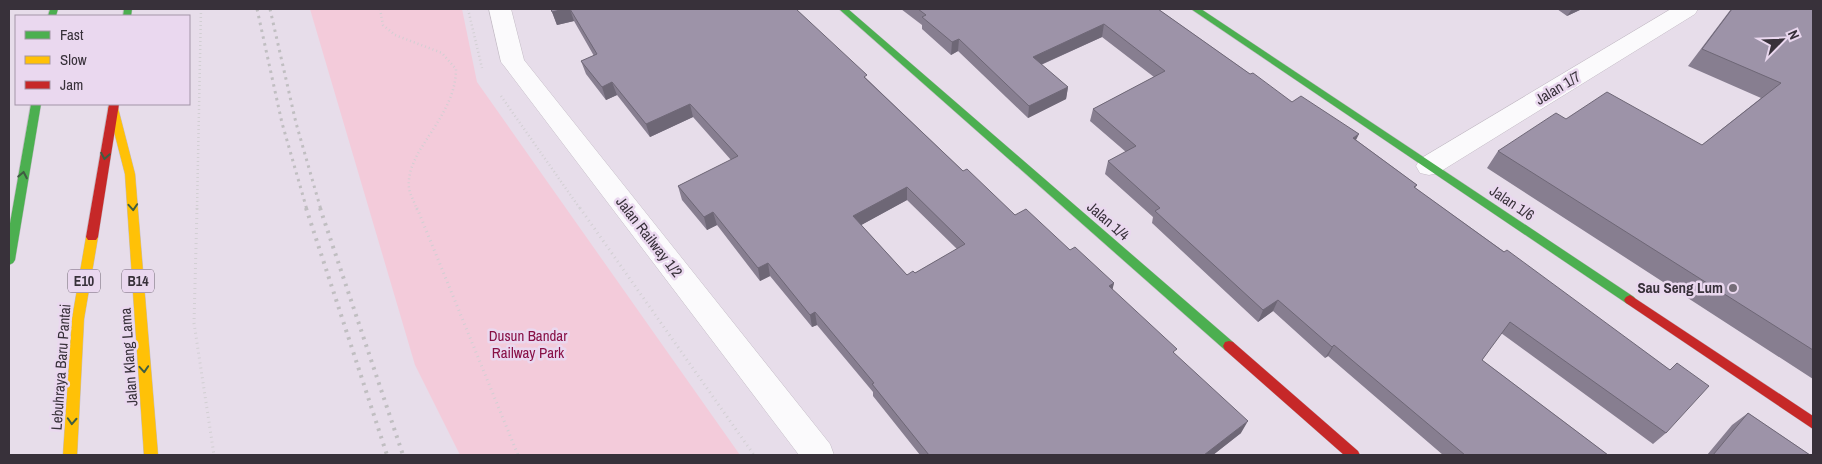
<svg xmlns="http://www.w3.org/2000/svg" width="1822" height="464" font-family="'Archivo Narrow',sans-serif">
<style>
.green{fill:#f3cbda}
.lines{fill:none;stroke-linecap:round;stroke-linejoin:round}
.street-casing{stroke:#c4bcc6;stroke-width:1}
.fast-casing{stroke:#c4bcc6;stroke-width:1}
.slow-casing{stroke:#c4bcc6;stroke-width:1}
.jam-casing{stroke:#c4bcc6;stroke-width:1}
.path-far1{stroke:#d2cfd3;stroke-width:2.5;stroke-dasharray:1 3;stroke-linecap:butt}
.path{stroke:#d2cfd3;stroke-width:3;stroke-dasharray:1 4;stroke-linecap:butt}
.street{fill:#fbfafc;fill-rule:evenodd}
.fast{fill:#4caf50;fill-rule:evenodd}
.slow{fill:#ffc107;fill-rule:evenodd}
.jam{fill:#c62828;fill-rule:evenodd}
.rail-far1{stroke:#c0bec1;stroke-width:3;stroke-dasharray:2.5 4.5;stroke-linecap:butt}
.rail{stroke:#c0bec1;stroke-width:4;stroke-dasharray:2.5 5.5;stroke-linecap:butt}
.wall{fill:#877e90;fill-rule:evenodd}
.shaded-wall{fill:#6e6776}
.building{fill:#9d93a8;stroke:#6e6776;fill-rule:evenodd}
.oneway{stroke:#3f5d42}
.poi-dot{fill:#756d78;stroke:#ead8ef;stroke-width:2}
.labels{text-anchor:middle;stroke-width:5;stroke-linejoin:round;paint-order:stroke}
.shield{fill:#ead8ef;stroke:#6d6370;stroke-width:1}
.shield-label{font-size:14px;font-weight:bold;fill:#38313a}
.street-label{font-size:15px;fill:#38313a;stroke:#ead8ef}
.poi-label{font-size:15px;font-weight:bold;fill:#38313a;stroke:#ead8ef;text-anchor:end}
.park-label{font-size:15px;fill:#881046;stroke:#ead8ef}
</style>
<rect width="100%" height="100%" fill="#e7ddea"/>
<path class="green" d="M 310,9 L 462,9 L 477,82 L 740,455 L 460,455 L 415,365 Z"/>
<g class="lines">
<defs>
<path id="street" d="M 489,9 L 511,9 L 524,60 L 830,444 L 834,455 L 799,455 L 505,67 L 501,62 Z
M 1671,9 L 1698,9 L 1695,14 L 1438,173 L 1429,175 L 1420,173 L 1416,166 L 1420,159 Z"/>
<path id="fast" d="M 50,9 L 58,9 L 56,16 L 48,16 Z
M 124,9 L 132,9 L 131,16 L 123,16 Z
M 839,9 L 848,9 L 1233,342 L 1235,346 L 1233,350 L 1229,351 L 1225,350 Z
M 1191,9 L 1201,9 L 1634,297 L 1636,300 L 1634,303 L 1630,305 L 1626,303 Z
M 31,104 L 41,104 L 15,260 L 13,263 L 9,265 L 9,229 Z"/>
<path id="slow" d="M 113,105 L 118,108 L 135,174 L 158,455 L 144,455 L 125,174 L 108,108 Z
M 92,233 L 96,234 L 98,237 L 84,319 L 77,455 L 63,455 L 72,319 L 86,237 L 88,234 Z"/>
<path id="jam" d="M 109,104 L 119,104 L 98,237 L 96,240 L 88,240 L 86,237 Z
M 1630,295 L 1813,416 L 1813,429 L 1626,303 L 1624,300 L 1626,297 Z
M 1229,341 L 1233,342 L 1358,451 L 1360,455 L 1344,455 L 1225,350 L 1223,346 L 1225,342 Z"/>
</defs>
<use href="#street" class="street-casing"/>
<use href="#fast" class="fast-casing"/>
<use href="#slow" class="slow-casing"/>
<use href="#jam" class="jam-casing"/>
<path class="path-far1" d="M 380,9 L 383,25 L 395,35 L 442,53 L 456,69 C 456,118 405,150 409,188 C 410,195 415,203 417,210
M 468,9 L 482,68
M 501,96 L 581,210
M 197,210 L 201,9"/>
<path class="path" d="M 197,208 L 194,323 L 214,455
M 417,208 L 518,455
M 580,208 L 754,455"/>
<use href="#street" class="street"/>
<use href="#fast" class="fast"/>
<use href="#slow" class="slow"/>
<use href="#jam" class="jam"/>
<path class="rail-far1" d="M 257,9 L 282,123 L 307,210
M 270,9 L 296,123 L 321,210"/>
<path class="rail" d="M 306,208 L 387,455
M 320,208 L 403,455"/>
</g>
<path class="wall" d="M 551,9 L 796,9 L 868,80 L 963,171 L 1015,215 L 1070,250 L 1114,283 L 1112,289 L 1175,354 L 1241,433 L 1213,455 L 920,455 L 873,396 L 873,392 L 817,325 L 812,327 L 770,276 L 760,281 L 717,225 L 707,230 L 682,200 L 678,186 L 731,160 L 693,117 L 650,137 L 617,95 L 606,100 L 586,74 L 581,61 L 594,56 L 574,21 L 557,25 ZM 907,200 L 957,249 L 915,273 L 907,275 L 861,225 Z
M 901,9 L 1158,9 L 1250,74 L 1292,102 L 1356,140 L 1417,185 L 1415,188 L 1670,370 L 1677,363 L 1666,433 L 1653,444 L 1501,333 L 1482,360 L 1608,455 L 1443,455 L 1328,356 L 1325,358 L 1273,311 L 1258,322 L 1152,223 L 1153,217 L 1105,174 L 1108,161 L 1126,152 L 1090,121 L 1093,109 L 1154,77 L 1102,37 L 1041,65 L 1068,87 L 1066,99 L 1028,118 L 958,51 L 951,55 L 922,29 L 922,25 Z
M 1557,9 L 1582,9 L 1567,16 Z
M 1731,9 L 1813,9 L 1813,379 L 1487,168 L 1498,151 L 1566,119 L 1702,145 L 1761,98 L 1688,66 Z
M 1748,413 L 1810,455 L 1707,455 L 1732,425 Z"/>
<path class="shaded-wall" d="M 564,9 L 570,9 L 574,21 L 557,25 L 552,12 Z
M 1572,9 L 1582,9 L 1567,16 Z
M 1104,24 L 1102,37 L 1031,69 L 1033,57 Z
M 959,39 L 958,51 L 951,55 L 952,42 Z
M 612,82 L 617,95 L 606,100 L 602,87 Z
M 1068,87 L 1066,99 L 1028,118 L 1029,106 Z
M 690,104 L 693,117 L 650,137 L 646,124 Z
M 1359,134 L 1353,146 L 1353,138 Z
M 907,187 L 907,200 L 854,229 L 853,216 Z
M 713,212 L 717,225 L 707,230 L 704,217 Z
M 768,263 L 770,276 L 760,281 L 758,268 Z
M 1114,283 L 1111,296 L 1109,286 Z
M 1278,300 L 1273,311 L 1258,322 L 1263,310 Z
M 815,312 L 817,325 L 812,327 L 810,315 Z
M 1334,345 L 1328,356 L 1325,358 L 1332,347 Z
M 1248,421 L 1241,433 L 1213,455 L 1204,455 Z"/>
<path class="building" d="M 551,9 L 564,9 L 552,12 Z
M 570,9 L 796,9 L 867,75 L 864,77 L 963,171 L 967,169 L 1015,215 L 1026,209 L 1070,250 L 1075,247 L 1114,283 L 1109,286 L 1177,349 L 1173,352 L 1248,421 L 1204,455 L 929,455 L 872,384 L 874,383 L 815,312 L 810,315 L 768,263 L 758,268 L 713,212 L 704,217 L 678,186 L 738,156 L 690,104 L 646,124 L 612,82 L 602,87 L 581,61 L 597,54 ZM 907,187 L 965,244 L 915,273 L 913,271 L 907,275 L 853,216 Z
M 918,9 L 1158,9 L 1250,74 L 1253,73 L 1292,102 L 1301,96 L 1359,134 L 1353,138 L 1417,185 L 1414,187 L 1504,252 L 1507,250 L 1670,370 L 1677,363 L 1709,386 L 1666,433 L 1510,322 L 1482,360 L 1608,455 L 1465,455 L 1334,345 L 1332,347 L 1278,300 L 1263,310 L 1155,211 L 1160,208 L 1108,161 L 1136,146 L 1093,109 L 1165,71 L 1104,24 L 1033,57 L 1068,87 L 1029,106 L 959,39 L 952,42 L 922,17 L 926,15 Z
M 1732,9 L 1813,9 L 1813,350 L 1498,151 L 1556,113 L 1566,119 L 1607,92 L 1702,145 L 1781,83 L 1702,49 Z
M 1748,413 L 1810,455 L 1713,455 Z"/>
<defs><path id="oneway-chevron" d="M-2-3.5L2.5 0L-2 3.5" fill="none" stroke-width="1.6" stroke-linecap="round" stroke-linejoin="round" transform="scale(1.25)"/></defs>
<g class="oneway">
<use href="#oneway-chevron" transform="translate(105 156) rotate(100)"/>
<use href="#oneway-chevron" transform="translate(23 175) rotate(-79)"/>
<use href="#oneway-chevron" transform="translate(133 207) rotate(86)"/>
<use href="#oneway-chevron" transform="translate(144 369) rotate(86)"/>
<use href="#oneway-chevron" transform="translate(72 421) rotate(93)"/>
</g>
<circle class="poi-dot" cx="1733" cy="288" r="5"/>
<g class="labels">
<g class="shield">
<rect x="68" y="269.5" width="32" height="23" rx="4"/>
<rect x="122" y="269.5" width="32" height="23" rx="4"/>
</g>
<g class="shield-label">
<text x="84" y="286">E10</text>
<text x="138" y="286">B14</text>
</g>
<g class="street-label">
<text transform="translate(1558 88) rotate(-31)" y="5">Jalan 1/7</text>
<text transform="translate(1512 203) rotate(34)" y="5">Jalan 1/6</text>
<text transform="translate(1108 221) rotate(41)" y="5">Jalan 1/4</text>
<text transform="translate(649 237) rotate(52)" y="5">Jalan Railway 1/2</text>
<text transform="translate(129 357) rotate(-94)" y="5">Jalan Klang Lama</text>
<text transform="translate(61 367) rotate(-86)" y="5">Lebuhraya Baru Pantai</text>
</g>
<g class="poi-label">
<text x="1723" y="293">Sau Seng Lum</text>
</g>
<g class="park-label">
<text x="528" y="341">Dusun Bandar<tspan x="528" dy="17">Railway Park</tspan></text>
</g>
</g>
<rect width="1822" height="464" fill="none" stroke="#38313a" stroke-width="20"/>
<rect x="15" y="15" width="175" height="90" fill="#ead8ef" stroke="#a395a7"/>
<rect x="25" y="31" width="25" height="8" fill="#4caf50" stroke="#a395a7"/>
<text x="60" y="40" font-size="15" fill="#38313a">Fast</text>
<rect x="25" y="56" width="25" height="8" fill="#ffc107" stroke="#a395a7"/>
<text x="60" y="65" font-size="15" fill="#38313a">Slow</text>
<rect x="25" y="81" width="25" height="8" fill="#c62828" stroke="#a395a7"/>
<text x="60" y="90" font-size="15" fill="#38313a">Jam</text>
<g transform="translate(1782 40) rotate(66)" stroke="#ead8ef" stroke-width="4" paint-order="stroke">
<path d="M0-4L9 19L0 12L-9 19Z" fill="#38313a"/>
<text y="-8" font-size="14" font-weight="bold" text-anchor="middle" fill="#38313a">N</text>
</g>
</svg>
